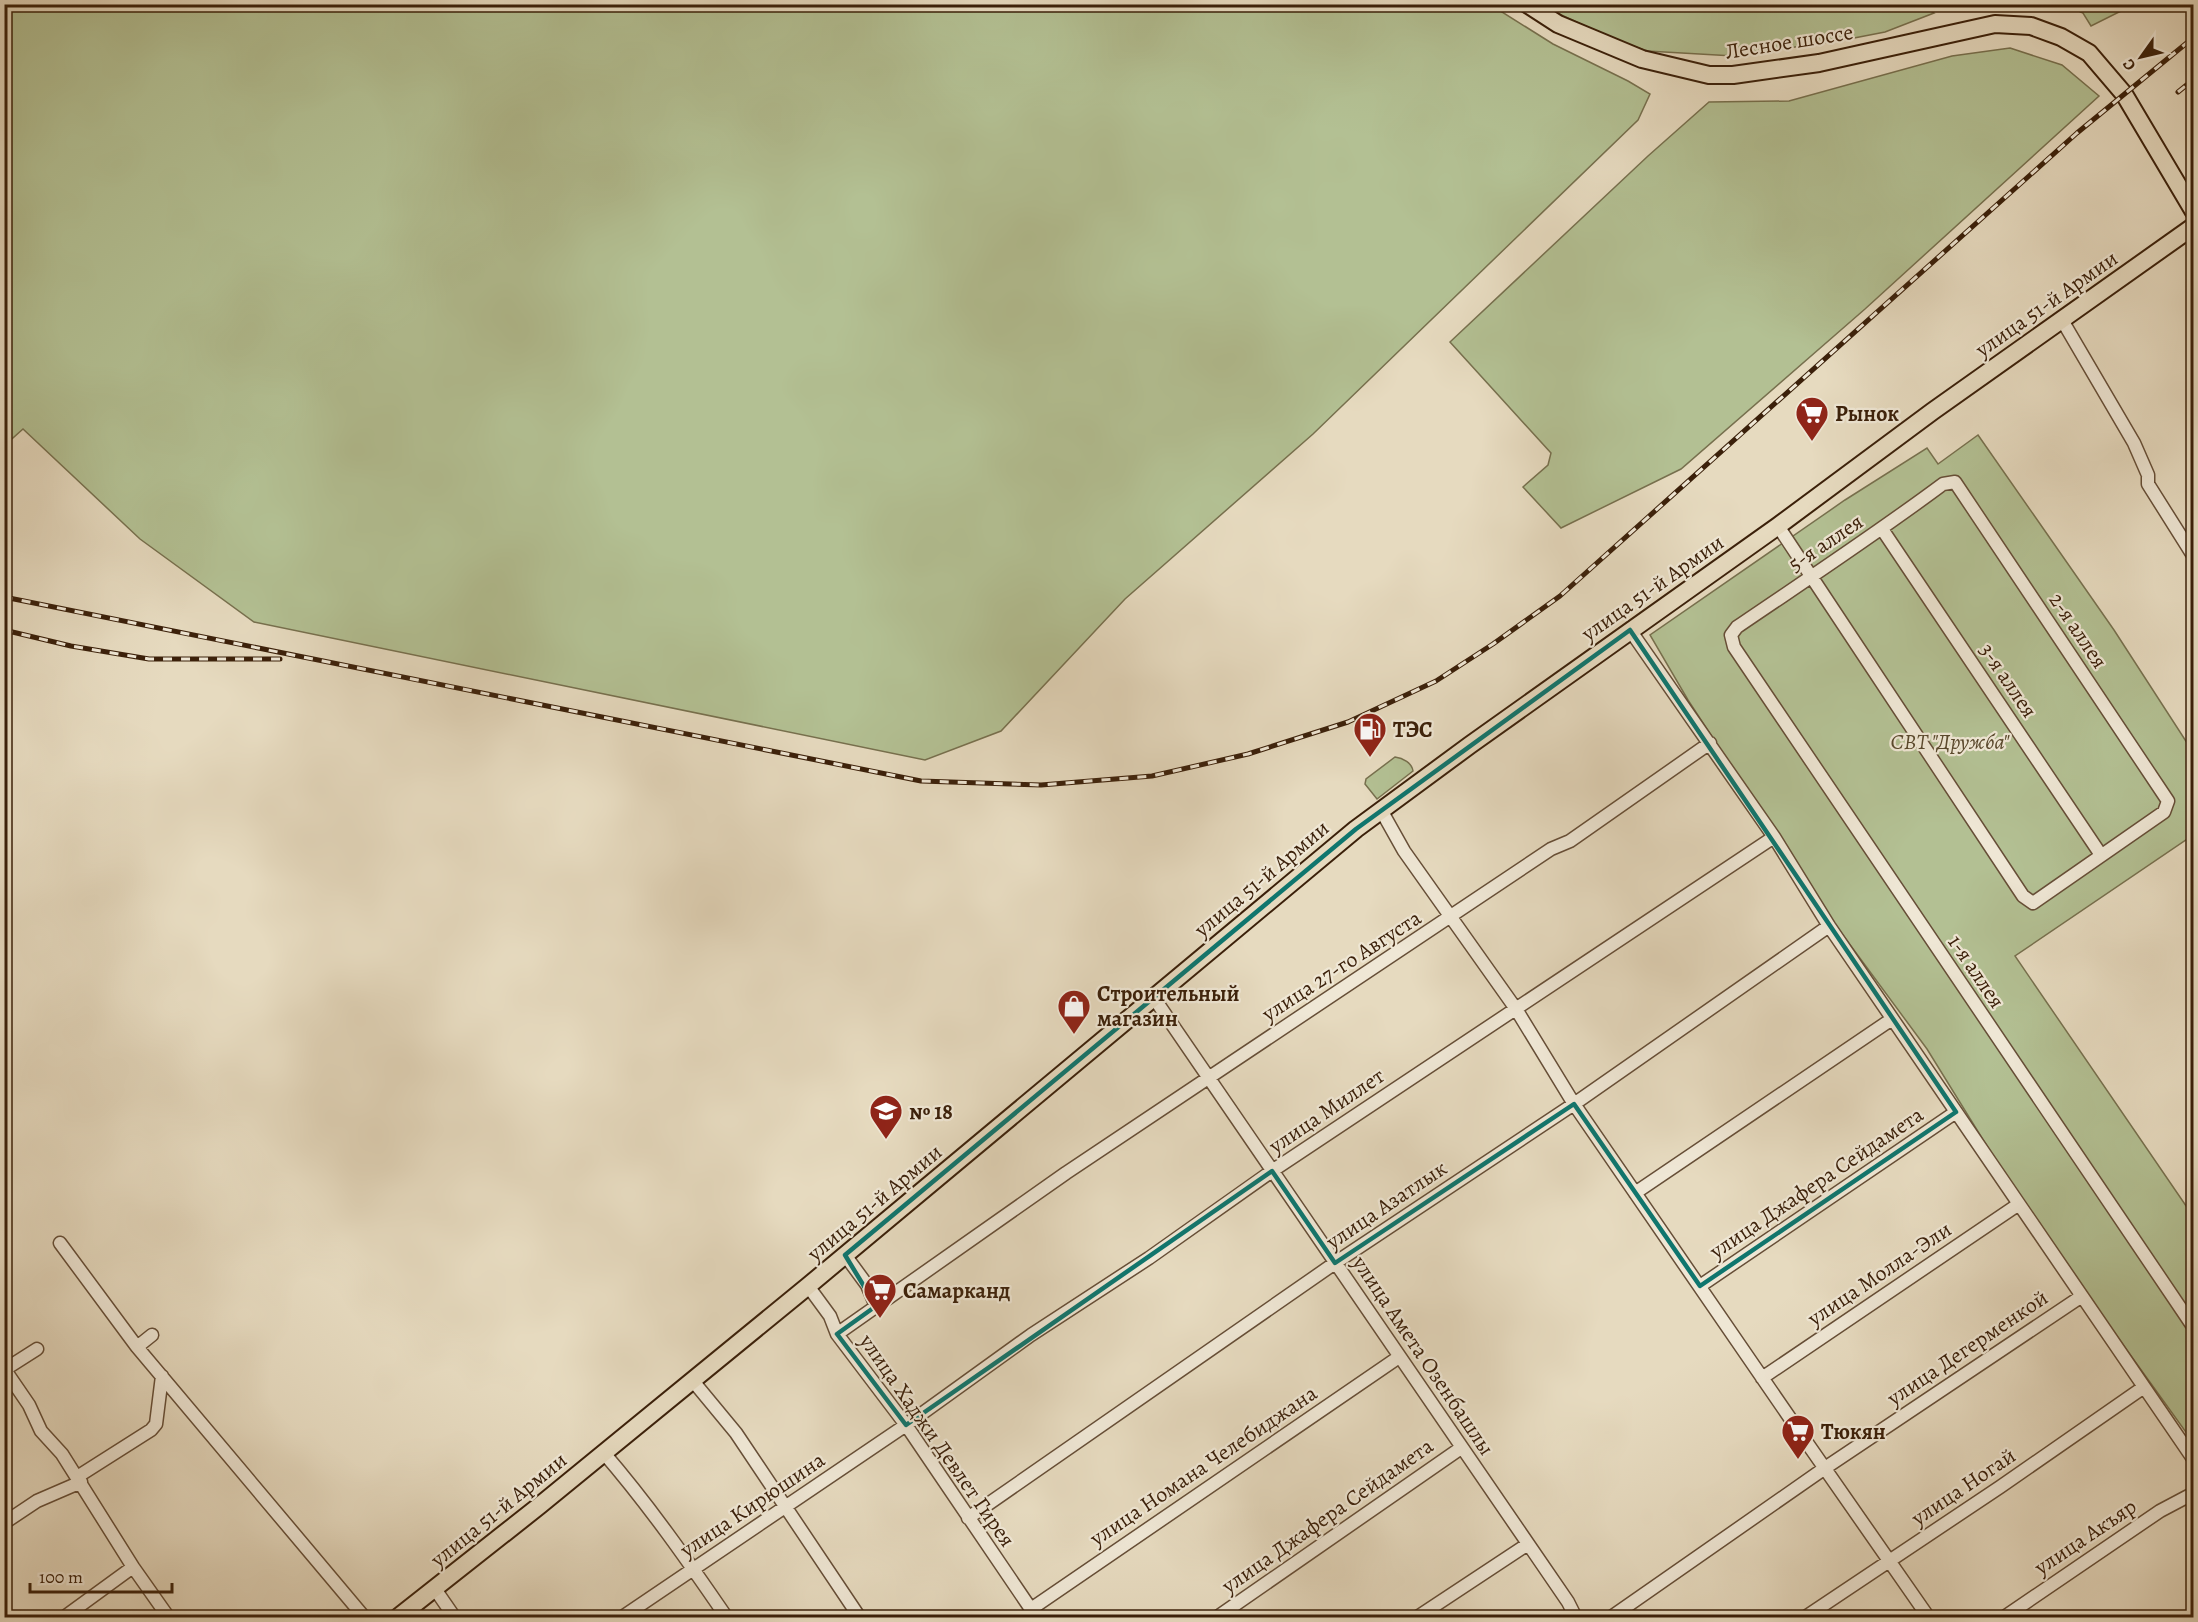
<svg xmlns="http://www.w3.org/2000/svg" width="2198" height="1622" font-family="Alegreya,serif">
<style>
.green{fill:#b3c093;stroke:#77704e;stroke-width:1.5}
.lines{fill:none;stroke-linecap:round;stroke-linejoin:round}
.minor-casing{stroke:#664e37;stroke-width:15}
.major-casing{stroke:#3b200a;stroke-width:20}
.minor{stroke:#efe7d5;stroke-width:12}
.major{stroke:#e6dabf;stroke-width:16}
.rail-casing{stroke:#3b200a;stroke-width:5}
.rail{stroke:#efe7d5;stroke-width:3;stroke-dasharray:9;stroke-linecap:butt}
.marked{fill:none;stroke:#0f766e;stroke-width:4.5;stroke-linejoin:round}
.labels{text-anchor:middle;stroke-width:4.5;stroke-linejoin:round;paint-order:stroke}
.street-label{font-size:22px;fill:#3b200a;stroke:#efe7d5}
.poi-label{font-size:22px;font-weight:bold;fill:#3b200a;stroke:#efe7d5;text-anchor:start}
.park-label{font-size:22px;font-style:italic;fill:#59482c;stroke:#efe7d5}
</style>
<rect width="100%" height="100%" fill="#e6dabf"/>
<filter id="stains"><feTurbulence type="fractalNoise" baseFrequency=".00333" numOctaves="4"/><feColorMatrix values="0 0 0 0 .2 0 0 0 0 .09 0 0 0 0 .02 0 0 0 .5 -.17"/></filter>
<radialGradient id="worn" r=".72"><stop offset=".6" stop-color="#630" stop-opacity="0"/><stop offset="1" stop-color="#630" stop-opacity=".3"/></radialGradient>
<path class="green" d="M 5,4 L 1491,5 L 1553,44 L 1628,81 L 1650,94 L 1638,120 L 1313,434 L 1125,599 L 1001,731 L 925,760 L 254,622 L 140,539 L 23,429 L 5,445 Z
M 1920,4 L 1934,13 L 1885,32 L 1849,39 L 1734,56 L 1647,51 L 1611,38 L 1557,13 L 1543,5 Z
M 2065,5 L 2133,5 L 2091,26 L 2083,13 Z
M 2010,48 L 2062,65 L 2099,96 L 1865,309 L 1681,469 L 1561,528 L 1523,487 L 1548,465 L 1551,453 L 1450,342 L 1648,156 L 1709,102 L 1789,101 L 1952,56 Z
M 1978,435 L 2114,630 L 2193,752 L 2193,835 L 2015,956 L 2193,1216 L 2193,1442 L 2090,1299 L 2011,1185 L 1927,1049 L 1831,919 L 1688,700 L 1650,635 L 1845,500 L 1927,448 L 1938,464 Z
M 1395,757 C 1403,758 1412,763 1413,771 L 1377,799 L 1365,784 L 1366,779 Z"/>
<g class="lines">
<defs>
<path id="minor" d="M 2062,320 L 2134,443 L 2148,475 L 2148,484 L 2194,557
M 1778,526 L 1811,576 L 2023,896 L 2033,903 L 2164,812 L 2168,801 L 1955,482 L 1943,484 C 1876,534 1806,580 1737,627 L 1731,635 L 1734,647 L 2194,1328
M 1882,529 L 2101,855
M 1630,630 L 1774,837 L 1829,926 L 2194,1460
M 1381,810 L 1404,851 L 1516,1009 L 1574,1104 L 1805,1440 L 1929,1618
M 1154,998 L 1568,1602 L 1576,1618
M 1635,1193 L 1892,1019
M 60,1243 L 137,1347
M 845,1255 L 867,1285 L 876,1306
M 808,1286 L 830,1316 L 837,1334 L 906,1425 L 1037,1618
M 1700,1286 L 1956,1112
M 837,1334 L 1066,1173 L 1551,849 L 1570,841 L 1710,743
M 152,1335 L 137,1347 L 365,1618
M 4,1370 L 37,1349
M 5,1370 L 29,1405 L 41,1431 L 62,1454 L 133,1567 L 169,1618
M 1762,1378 L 2019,1204
M 693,1381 L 736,1433 L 860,1618
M 603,1452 C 648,1504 688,1561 727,1618
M 77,1477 L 151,1430 L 156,1424 L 162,1376
M 968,1518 L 1335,1263 L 1574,1104 L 1829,926
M 4,1523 L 37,1501 L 81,1482
M 435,1589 L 455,1618
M 1031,1609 L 1399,1357
M 63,1618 L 133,1567
M 621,1618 L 906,1425 L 1031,1335 L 1149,1258 L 1272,1171 L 1774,837
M 1216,1618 L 1461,1448
M 1416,1618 L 1528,1544
M 1610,1618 L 1825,1468 L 2082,1296
M 1804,1618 L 2000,1487 L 2144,1387
M 2003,1618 L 2160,1511 L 2194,1493"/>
<path id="major" d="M 1527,4 L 1558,24 L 1642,59 L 1709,75 L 1733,75 L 1819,63 L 1995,24 L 2031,26 L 2061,37 L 2089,53 L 2124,94 L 2194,212
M 397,1618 L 539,1506 L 808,1286 L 1356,829 L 1470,745 L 1778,526 L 1933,411 L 2194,226"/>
</defs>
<use href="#minor" class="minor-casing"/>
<use href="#major" class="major-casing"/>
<use href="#minor" class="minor"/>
<use href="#major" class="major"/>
<defs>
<path id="rail" d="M 2178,92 L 2194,79
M 4,597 L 921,781 L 1041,785 L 1152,776 L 1248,754 L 1348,722 L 1436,681 L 1493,644 L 1560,596 L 2077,133 L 2194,37
M 4,630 L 71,646 L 149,659 L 280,659"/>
</defs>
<use href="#rail" class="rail-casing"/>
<use href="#rail" class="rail"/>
</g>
<path class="marked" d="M 1630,630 L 1956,1112 L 1700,1286 L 1574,1104 L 1335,1263 L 1272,1171 L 906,1425 L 837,1334 L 876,1306 L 845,1255 L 1356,829 Z"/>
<defs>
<symbol id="supermarket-pin" viewBox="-11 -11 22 30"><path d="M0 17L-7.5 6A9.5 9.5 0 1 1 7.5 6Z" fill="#8f2418" stroke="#efe7d5"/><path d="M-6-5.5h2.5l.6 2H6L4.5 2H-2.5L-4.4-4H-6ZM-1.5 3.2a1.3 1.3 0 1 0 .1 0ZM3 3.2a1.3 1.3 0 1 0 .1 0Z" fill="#fff"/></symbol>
<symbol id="fuel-pin" viewBox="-11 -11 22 30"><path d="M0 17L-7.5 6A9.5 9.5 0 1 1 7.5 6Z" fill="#8f2418" stroke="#efe7d5"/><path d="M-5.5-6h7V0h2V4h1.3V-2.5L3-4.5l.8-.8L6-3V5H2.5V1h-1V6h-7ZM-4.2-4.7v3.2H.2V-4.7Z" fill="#fff"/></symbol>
<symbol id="shop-pin" viewBox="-11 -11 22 30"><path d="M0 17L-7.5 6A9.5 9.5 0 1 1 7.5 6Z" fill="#8f2418" stroke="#efe7d5"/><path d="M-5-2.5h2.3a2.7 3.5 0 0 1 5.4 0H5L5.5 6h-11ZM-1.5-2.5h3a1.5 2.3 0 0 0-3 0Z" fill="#fff"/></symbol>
<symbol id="school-pin" viewBox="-11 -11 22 30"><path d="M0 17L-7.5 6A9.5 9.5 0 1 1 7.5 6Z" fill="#8f2418" stroke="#efe7d5"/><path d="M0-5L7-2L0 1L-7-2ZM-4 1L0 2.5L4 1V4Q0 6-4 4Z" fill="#fff"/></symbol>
</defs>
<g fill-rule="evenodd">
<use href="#supermarket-pin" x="1793" y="394" width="38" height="52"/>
<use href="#fuel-pin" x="1351" y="710" width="38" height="52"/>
<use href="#shop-pin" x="1055" y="987" width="38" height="52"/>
<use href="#school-pin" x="867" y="1092" width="38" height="52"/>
<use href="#supermarket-pin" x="861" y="1271" width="38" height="52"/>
<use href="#supermarket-pin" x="1779" y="1412" width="38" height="52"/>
</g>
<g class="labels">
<g class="street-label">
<text transform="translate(1789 41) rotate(-9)" y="8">Лесное шоссе</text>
<text transform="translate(2046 303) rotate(-35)" y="8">улица 51-й Армии</text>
<text transform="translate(1825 542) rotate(-34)" y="8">5-я аллея</text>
<text transform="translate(1652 587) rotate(-35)" y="8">улица 51-й Армии</text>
<text transform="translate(2079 630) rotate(56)" y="8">2-я аллея</text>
<text transform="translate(2009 680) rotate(56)" y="8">3-я аллея</text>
<text transform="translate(1261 878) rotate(-40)" y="8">улица 51-й Армии</text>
<text transform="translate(1341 965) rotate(-33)" y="8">улица 27-го Августа</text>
<text transform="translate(1977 971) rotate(56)" y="8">1-я аллея</text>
<text transform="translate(1326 1110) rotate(-34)" y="8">улица Миллет</text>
<text transform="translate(1816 1182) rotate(-34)" y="8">улица Джафера Сейдамета</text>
<text transform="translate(874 1202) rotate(-40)" y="8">улица 51-й Армии</text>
<text transform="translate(1386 1204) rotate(-34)" y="8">улица Азатлык</text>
<text transform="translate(1879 1273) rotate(-34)" y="8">улица Молла-Эли</text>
<text transform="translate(1967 1347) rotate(-34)" y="8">улица Дегерменкой</text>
<text transform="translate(1424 1355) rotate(56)" y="8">улица Амета Озенбашлы</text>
<text transform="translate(938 1440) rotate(55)" y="8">улица Хаджи Девлет Гирея</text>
<text transform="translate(1203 1465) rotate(-34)" y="8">улица Номана Челебиджана</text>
<text transform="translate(1963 1486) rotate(-34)" y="8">улица Ногай</text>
<text transform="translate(752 1504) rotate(-34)" y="8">улица Кирюшина</text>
<text transform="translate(498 1509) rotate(-39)" y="8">улица 51-й Армии</text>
<text transform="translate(1327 1515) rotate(-35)" y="8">улица Джафера Сейдамета</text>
<text transform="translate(2085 1536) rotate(-34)" y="8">улица Акъяр</text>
</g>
<g class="poi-label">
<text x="1835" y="421">Рынок</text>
<text x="1393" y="737">ТЭС</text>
<text x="1097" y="1001">Строительный<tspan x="1097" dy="25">магазин</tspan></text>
<text x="909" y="1119">№ 18</text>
<text x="903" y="1298">Самарканд</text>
<text x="1821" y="1439">Тюкян</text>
</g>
<g class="park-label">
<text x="1950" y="749">СВТ "Дружба"</text>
</g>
</g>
<rect width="2198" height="1622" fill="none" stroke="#e6dabf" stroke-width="24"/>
<rect x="6" y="6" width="2186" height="1610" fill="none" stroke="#3b200a" stroke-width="3"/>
<rect x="12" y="12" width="2174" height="1598" fill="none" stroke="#3b200a" stroke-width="1.5"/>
<g transform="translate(2141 57) rotate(236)" stroke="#efe7d5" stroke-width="4.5" paint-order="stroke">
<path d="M0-4.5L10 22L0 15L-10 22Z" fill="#3b200a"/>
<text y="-9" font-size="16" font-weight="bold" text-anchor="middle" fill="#3b200a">С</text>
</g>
<path d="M30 1583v9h142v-9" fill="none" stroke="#3b200a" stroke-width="3"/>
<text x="39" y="1583" font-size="18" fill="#3b200a" stroke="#efe7d5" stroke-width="4.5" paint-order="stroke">100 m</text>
<rect width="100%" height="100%" filter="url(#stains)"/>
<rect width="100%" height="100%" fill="url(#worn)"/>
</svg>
